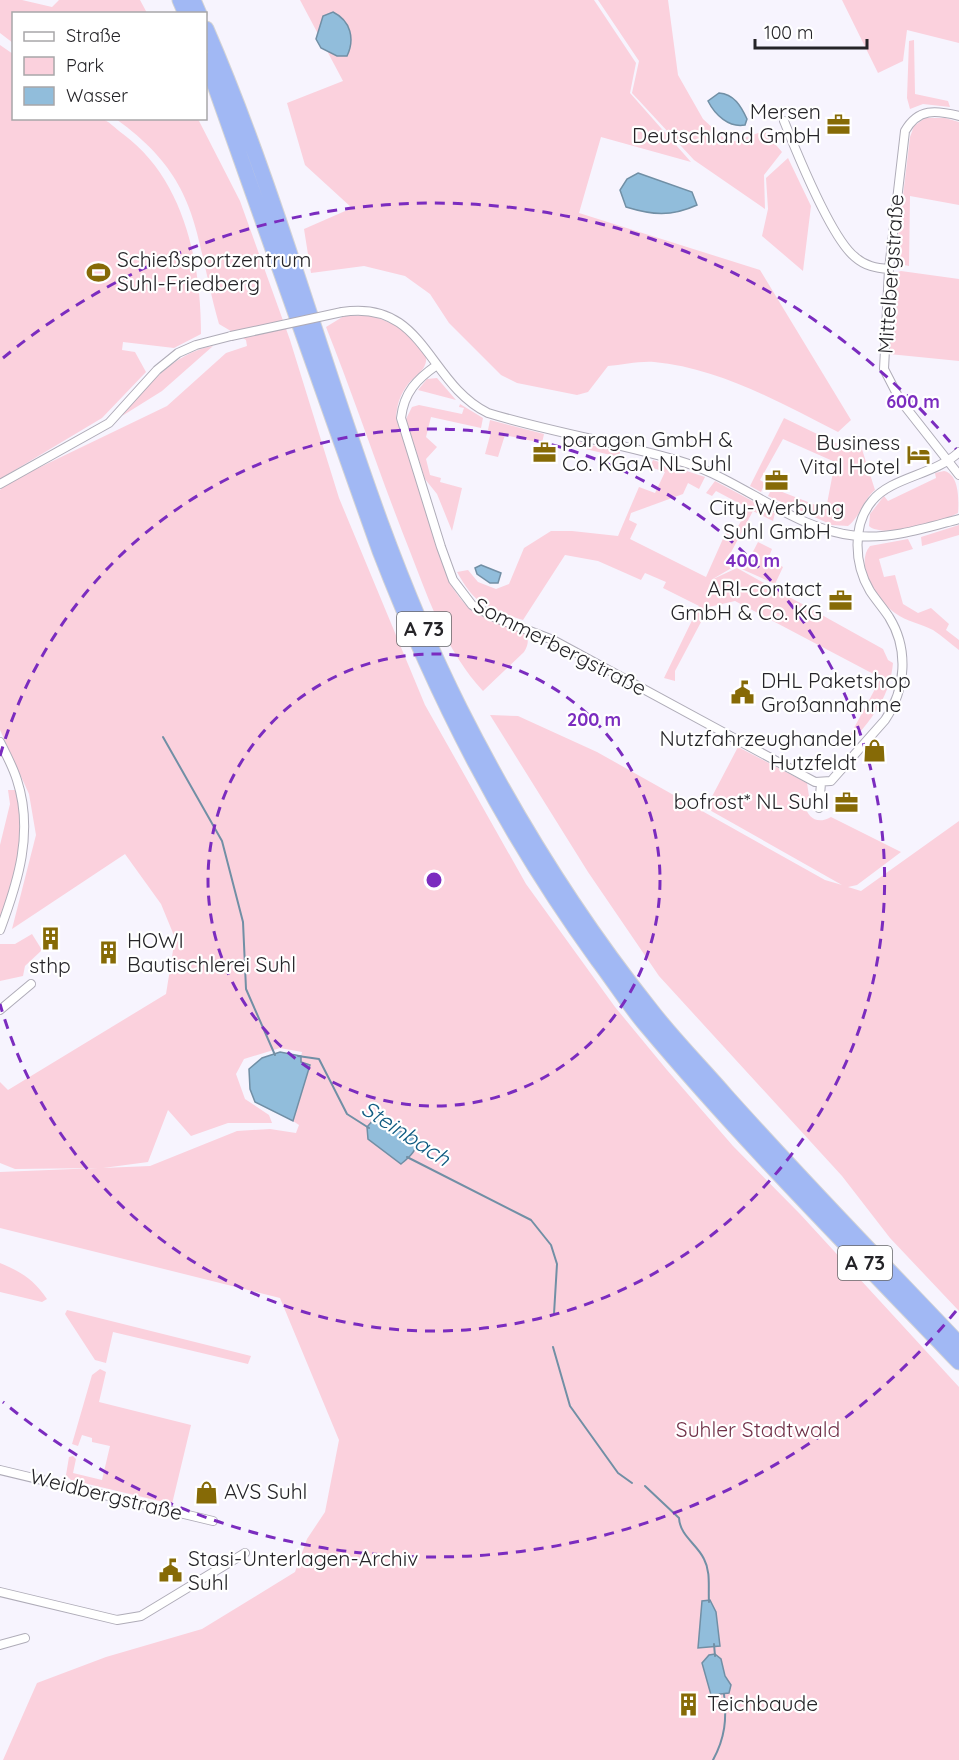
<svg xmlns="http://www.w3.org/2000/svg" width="959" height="1760" font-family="Quicksand,sans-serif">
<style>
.green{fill:#fbd1dd;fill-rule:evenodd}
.water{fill:#91bddb;stroke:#718fa5;stroke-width:1.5}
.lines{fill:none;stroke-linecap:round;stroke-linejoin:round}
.stream{stroke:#718fa5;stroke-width:2}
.street-casing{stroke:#afacb8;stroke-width:10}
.highway-casing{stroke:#d3d3d4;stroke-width:17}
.street{stroke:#fff;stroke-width:8}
.highway{stroke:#a1b8f4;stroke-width:15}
.street-bridge-casing{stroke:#afacb8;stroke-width:10;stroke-linecap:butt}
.street-bridge{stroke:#fff;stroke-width:8}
.ring{fill:none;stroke:#7b2cbf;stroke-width:3;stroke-dasharray:10 8}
.labels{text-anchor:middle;stroke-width:4.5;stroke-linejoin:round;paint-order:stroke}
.shield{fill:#fff;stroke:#666668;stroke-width:1.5}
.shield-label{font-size:20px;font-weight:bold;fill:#252428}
.poi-label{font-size:21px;fill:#252428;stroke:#fff;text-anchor:start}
.street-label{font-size:21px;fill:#252428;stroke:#fff}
.park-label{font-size:21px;fill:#703148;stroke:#fff}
.water-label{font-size:22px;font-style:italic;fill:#105b82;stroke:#fff}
.centre{fill:#7b2cbf;stroke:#fff;stroke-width:3}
.ring-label{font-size:18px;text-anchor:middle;font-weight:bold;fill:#7b2cbf;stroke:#fff;stroke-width:4.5;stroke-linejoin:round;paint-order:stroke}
</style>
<rect width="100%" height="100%" fill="#f7f4fe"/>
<path class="green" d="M 0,0 L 22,0 L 52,7 L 59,0 L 140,0 L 147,13 L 14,14 L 13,43 L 0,33 Z
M 300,0 L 594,0 L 636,63 L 630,93 L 691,162 L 601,137 L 579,213 L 760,270 L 851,420 L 838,432 C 781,403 719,368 654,362 C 639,361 622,365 608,366 L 588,392 L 577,395 L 517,383 L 501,375 L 449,323 L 430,294 L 405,276 L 364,266 L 311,273 L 304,229 L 352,208 L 305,165 L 287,103 L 343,81 Z
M 598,0 L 668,0 L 678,75 L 703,119 L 729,143 L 764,131 L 782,152 L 764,175 L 765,209 L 694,160 L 632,93 L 639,61 Z
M 842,0 L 959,0 L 959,43 L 907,30 L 903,61 L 878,73 Z
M 914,40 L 915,94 L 948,101 L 950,107 L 923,104 L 910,109 L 907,98 L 909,41 Z
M 0,45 L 13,54 L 14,118 C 40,118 75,114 100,118 C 108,120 116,129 123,134 C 184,179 201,262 201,334 L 174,348 L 123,342 L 122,350 L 135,352 L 146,372 L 102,418 L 0,479 Z
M 925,118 L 945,118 L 959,122 L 959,205 L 910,196 L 909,266 L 895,263 L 910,137 L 914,126 Z
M 116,119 L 198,119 L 240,201 L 290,340 L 339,498 L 425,705 L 526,884 L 615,1007 L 667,1070 L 733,1146 L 800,1214 L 959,1387 L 959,1760 L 3,1760 L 37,1683 L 106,1657 L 202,1629 L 295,1572 L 307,1539 L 325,1512 L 339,1440 L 280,1298 L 0,1228 L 0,1172 L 98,1168 L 15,1169 L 0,1163 L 0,1082 L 8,1090 L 166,994 L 175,938 L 161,904 L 125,854 L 12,929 L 36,835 L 29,794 L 0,730 L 0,490 L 5,484 L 167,406 L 226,353 L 247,346 L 246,340 L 219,324 C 193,232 202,181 116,119 ZM 280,1048 L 302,1052 L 300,1062 L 309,1065 L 293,1121 L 299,1125 L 296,1133 L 270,1129 L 237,1131 L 150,1166 L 103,1168 L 148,1162 L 168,1110 L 191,1136 L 228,1123 L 272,1123 L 269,1115 L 245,1099 L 236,1074 L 244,1059 Z
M 788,158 L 811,206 L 803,271 L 762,236 L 768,209 L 766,178 Z
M 901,271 L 959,279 L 959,361 L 889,354 L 895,273 Z
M 371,315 L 400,327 L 426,356 C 428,371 414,375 406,387 C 399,397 397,406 396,418 L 451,585 C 458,596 465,606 476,613 C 491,624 542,624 524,652 L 483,691 C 447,652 430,603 411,554 C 381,479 356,402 326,327 L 344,316 Z
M 213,346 L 162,391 L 122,416 C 147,386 173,353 213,346 Z
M 437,378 L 456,400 L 418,390 L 427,379 Z
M 460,404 L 483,418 L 481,428 L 431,417 L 426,437 L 437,447 L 426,459 L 430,475 L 441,478 L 440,482 L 462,488 L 452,531 L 437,494 L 425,479 L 406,419 L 412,407 L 419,405 L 462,414 L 464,408 L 459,407 Z
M 784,418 L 842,446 L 860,443 L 875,490 C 863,500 860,517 848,526 L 832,525 L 768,496 L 772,488 L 826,509 L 835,462 L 783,439 L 760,480 L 765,483 L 761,492 L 750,486 Z
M 490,420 L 544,434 L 542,443 L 505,435 L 498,457 L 485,454 L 491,432 L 488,430 Z
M 574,441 L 620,452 L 619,457 L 573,446 Z
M 653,460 L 705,477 L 699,489 L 688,483 L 683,494 L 631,513 L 629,520 L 637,524 L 630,539 L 706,577 L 726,532 L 733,536 L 748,508 L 716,491 L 712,496 L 706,493 L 715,481 L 775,513 L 773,521 L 753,511 L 728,558 L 745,567 L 758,542 L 772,549 L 768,559 L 783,567 L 775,584 L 735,566 L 711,580 L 737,568 L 883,649 L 888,660 L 893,663 C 890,695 874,717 852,741 L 848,739 L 881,678 L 735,601 L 709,607 L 675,671 L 675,681 L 664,678 L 699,606 L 663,588 L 666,582 L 645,573 L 641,580 L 598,561 L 565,555 L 523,620 C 487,608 476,606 457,572 L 468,570 L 478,582 L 496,589 L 509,584 L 524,548 L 551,531 L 572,531 L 618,536 L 639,487 L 655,493 L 665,472 L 650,467 Z
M 944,471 C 959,474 959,499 958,513 C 942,522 883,539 869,526 L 870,514 L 884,496 L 888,501 L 936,478 L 935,473 Z
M 959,525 L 959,535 L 922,546 L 921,537 Z
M 908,539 L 913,549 L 879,559 L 884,577 L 895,575 L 903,604 L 918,613 L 931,608 L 949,624 L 946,630 L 959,640 L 959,650 C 951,644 942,636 933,630 C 920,623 907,622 895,613 C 877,600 854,565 870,546 Z
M 490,715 L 518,716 L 597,752 L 825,880 L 842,885 L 706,808 L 738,747 L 807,783 L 809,796 L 804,804 C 808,818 817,825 831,817 L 901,852 L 857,885 L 848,887 L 861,891 L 959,821 L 959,1311 L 890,1238 L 842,1176 L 659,976 L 588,872 Z
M 8,790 L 15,790 C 33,834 12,880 0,923 L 0,845 L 10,804 Z
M 32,934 L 42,950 L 25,966 L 23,976 L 0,981 L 0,944 L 15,944 Z
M 0,1263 C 22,1272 34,1280 47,1299 L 42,1302 L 0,1292 Z
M 67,1310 L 251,1356 L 248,1364 L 113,1332 L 106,1363 L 95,1360 L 65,1314 Z
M 100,1369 L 106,1372 L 99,1402 L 191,1425 L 172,1504 L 71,1480 L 66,1475 L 69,1457 L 73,1456 L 76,1459 L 73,1473 L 102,1480 L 110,1446 L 92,1442 L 92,1438 L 82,1435 L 78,1446 L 72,1444 L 92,1375 Z"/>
<path class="water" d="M 333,12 C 351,21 355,39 347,56 L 337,56 L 321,48 L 316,39 L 323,16 Z
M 719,93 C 734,94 741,106 747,119 L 745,125 C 729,128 715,115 708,101 Z
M 638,173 L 692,192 L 697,205 C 671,217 652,215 626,207 L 620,190 L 627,179 Z
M 481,565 L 501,573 L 498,583 L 490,583 L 477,574 L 475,568 Z
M 280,1052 L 301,1056 L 301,1062 L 310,1065 L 293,1121 L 255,1102 L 250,1089 L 249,1069 L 262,1058 Z
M 375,1118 L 417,1140 C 418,1150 409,1158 401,1164 L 368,1139 L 367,1127 Z
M 710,1600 L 716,1612 L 720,1646 L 698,1648 L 702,1601 Z
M 715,1654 L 721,1659 L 725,1676 L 731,1685 L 729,1693 L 711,1695 L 702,1663 L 709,1655 Z"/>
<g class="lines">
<path class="stream" d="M 163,737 L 222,841 L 243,922 L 246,989 L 275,1055
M 298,1056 L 319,1059 L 347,1114 L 369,1128
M 407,1157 L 531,1220 L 551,1245 L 557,1264 L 554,1314
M 553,1347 L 570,1406 L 618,1473 L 632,1483
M 645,1486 L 679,1518 C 680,1536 697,1544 704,1559 C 711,1572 708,1588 709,1602
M 714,1644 L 715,1656
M 713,1760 C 725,1738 727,1719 724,1694"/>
<defs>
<path id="street" d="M 959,116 C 936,110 918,108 905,131 L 889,269 L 884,369 L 900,400 L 959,475
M 784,121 C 796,151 832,239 855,257 C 865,266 876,268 889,269
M 342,312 C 425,299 427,383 488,413 C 553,433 621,443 686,463 C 745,482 794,530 857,536 C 892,539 925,528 959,519
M 437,365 C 417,379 404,392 401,418 L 441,547 L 453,580 L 472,605 L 496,618 L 553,640 L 815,782 L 831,781 L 885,720 C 906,689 909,649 889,617 C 883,608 876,600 870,591 C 854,564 852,525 872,501 C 891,477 935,475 959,452
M 0,484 L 109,423 L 157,370 L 178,353 L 196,345 L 231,336
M 0,742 C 6,754 13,767 17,780 C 34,832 18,882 0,930
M 819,808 L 821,783
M 0,1010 L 31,984
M 0,1470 L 213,1521
M 0,1592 L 117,1620 L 141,1616 L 245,1553
M 0,1645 L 25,1638"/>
<path id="highway" d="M 180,0 L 186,14
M 193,0 L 199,14
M 206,29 C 302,250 351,492 460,709 C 513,814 576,916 650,1009 C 673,1039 701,1067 726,1096 C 802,1181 881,1262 959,1344
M 206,60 L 380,551 C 437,698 505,832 598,960 C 614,981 629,1005 646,1025 C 744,1142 853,1251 959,1362"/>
</defs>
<use href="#street" class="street-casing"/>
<use href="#highway" class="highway-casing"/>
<use href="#street" class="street"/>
<use href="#highway" class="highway"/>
<defs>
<path id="street-bridge" d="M 231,336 L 342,312"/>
</defs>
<use href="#street-bridge" class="street-bridge-casing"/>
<use href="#street-bridge" class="street-bridge"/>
</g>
<g class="ring">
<circle cx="434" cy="880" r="226"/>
<path d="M0 756A451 451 0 1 1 0 1004"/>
<path d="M956 1311A677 677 0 0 1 3 1402M3 358A677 677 0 0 1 956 449"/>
</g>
<defs>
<symbol id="office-bare" viewBox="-9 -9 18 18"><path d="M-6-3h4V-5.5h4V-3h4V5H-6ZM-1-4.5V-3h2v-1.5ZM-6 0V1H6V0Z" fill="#866a06" stroke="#fff" stroke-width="2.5" paint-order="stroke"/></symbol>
<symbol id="stadium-bare" viewBox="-9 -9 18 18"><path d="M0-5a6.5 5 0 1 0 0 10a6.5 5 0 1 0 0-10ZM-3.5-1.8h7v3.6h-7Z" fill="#866a06" stroke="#fff" stroke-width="2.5" paint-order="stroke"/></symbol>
<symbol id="hotel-bare" viewBox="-9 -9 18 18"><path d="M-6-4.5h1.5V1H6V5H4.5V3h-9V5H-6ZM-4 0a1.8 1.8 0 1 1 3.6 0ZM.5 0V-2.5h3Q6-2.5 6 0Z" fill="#866a06" stroke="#fff" stroke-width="2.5" paint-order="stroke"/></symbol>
<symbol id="civic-bare" viewBox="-9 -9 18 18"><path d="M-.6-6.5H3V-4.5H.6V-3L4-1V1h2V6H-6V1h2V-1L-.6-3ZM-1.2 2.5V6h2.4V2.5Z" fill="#866a06" stroke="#fff" stroke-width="2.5" paint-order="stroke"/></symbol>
<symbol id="shop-bare" viewBox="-9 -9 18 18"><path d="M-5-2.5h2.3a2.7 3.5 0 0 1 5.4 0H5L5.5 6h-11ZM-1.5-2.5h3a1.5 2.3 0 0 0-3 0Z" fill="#866a06" stroke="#fff" stroke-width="2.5" paint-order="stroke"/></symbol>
<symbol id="building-bare" viewBox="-9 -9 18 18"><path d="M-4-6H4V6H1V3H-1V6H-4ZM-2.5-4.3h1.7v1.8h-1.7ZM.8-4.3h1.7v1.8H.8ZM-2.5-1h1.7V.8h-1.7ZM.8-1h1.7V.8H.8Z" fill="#866a06" stroke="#fff" stroke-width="2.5" paint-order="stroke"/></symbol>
</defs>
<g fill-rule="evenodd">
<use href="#office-bare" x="822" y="108" width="33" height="33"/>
<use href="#stadium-bare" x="82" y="256" width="33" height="33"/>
<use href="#office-bare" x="528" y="436" width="33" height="33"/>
<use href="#hotel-bare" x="902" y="438" width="33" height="33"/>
<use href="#office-bare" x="760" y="464" width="33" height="33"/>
<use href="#office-bare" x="824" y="584" width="33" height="33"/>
<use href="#civic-bare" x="726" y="676" width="33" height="33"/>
<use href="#shop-bare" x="858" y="734" width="33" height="33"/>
<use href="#office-bare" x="830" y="786" width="33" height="33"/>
<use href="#building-bare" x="34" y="922" width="33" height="33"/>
<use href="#building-bare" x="92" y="936" width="33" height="33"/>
<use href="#shop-bare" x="190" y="1476" width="33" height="33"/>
<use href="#civic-bare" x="154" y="1554" width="33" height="33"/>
<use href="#building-bare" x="672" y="1688" width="33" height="33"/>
</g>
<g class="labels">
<g class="shield">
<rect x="397" y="612" width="54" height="34" rx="4.5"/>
<rect x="838" y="1246" width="54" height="34" rx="4.5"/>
</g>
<g class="shield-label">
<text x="424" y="636">A 73</text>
<text x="865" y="1270">A 73</text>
</g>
<g class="poi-label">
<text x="821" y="119" text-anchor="end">Mersen<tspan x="821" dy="24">Deutschland GmbH</tspan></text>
<text x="117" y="267">Schießsportzentrum<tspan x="117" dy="24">Suhl-Friedberg</tspan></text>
<text x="562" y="447">paragon GmbH &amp;<tspan x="562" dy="24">Co. KGaA NL Suhl</tspan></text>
<text x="900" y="450" text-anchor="end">Business<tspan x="900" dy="24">Vital Hotel</tspan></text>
<text x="777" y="515" text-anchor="middle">City-Werbung<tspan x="777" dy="24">Suhl GmbH</tspan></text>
<text x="822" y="596" text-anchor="end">ARI-contact<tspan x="822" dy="24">GmbH &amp; Co. KG</tspan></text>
<text x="761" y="688">DHL Paketshop<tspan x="761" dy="24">Großannahme</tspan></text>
<text x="857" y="746" text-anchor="end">Nutzfahrzeughandel<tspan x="857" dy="24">Hutzfeldt</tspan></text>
<text x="829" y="809" text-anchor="end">bofrost* NL Suhl</text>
<text x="127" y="948">HOWI<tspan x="127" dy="24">Bautischlerei Suhl</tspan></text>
<text x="50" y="973" text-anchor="middle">sthp</text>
<text x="224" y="1499">AVS Suhl</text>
<text x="188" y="1566">Stasi-Unterlagen-Archiv<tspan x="188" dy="24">Suhl</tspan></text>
<text x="707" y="1711">Teichbaude</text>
</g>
<g class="street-label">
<text transform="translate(891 274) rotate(-86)" y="7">Mittelbergstraße</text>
<text transform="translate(560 647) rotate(27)" y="7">Sommerbergstraße</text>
<text transform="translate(106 1495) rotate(14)" y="7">Weidbergstraße</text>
</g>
<g class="park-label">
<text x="758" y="1437">Suhler Stadtwald</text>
</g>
<g class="water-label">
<text transform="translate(406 1133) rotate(33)" y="8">Steinbach</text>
</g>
</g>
<circle cx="434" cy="880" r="9" class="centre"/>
<g class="ring-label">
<text x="913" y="408">600 m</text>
<text x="753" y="567">400 m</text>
<text x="594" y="726">200 m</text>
</g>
<rect x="12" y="12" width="195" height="108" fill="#ffffff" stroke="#a8a7a9" stroke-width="1.5"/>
<rect x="24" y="32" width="30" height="9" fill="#ffffff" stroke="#a8a7a9" stroke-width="1.5"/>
<text x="66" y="42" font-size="18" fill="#252428">Straße</text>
<rect x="24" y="57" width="30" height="18" fill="#fbd1dd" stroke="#a8a7a9" stroke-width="1.5"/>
<text x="66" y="72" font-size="18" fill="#252428">Park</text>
<rect x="24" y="87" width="30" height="18" fill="#91bddb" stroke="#a8a7a9" stroke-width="1.5"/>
<text x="66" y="102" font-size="18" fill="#252428">Wasser</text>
<path d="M755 39v9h112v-9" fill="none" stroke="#252428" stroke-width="3"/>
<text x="764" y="39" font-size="18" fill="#252428" stroke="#ffffff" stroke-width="4.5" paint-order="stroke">100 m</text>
</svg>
